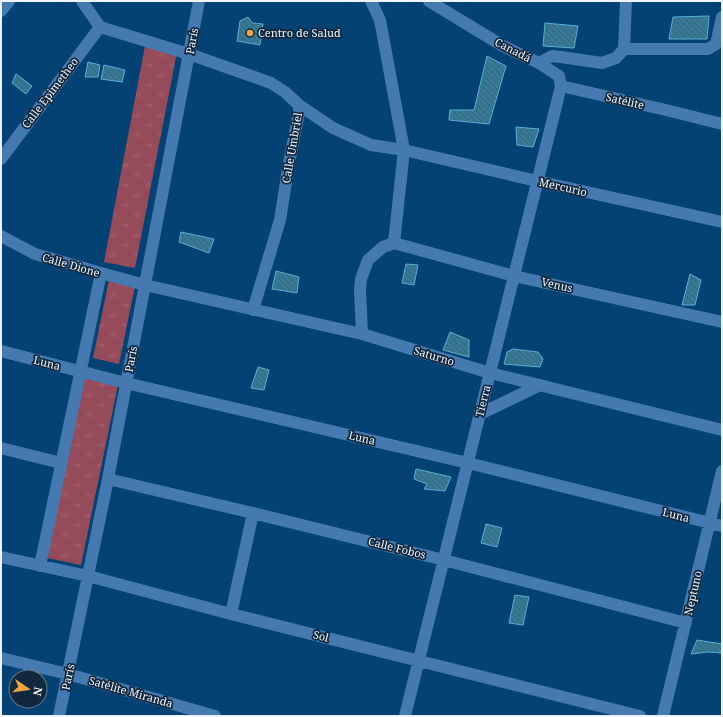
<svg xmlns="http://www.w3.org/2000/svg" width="723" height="717" font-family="'Noto Serif',serif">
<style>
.park{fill:url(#park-tufts)}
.building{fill:url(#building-back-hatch);stroke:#58afd5}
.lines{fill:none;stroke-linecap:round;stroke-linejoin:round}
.minor{stroke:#447aaf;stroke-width:12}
.poi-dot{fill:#f2a541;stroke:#11283e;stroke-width:1.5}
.labels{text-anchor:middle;stroke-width:3.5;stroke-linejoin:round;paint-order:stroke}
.poi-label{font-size:11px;fill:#eef3f9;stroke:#11283e;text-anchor:start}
.street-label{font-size:11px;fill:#eef3f9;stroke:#11283e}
</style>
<defs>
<pattern id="park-tufts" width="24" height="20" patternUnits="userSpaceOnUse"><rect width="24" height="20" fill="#964b5a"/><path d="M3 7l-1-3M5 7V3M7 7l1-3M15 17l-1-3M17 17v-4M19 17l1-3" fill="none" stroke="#a56572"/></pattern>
<pattern id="building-back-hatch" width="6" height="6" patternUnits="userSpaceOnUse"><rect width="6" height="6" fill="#357996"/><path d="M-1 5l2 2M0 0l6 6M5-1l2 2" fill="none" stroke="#3e6170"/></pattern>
</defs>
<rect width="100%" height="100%" fill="#034272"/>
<path class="park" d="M 145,46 L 177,52 L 135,268 L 104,262 Z
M 109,280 L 135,286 L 119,364 L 93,358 Z
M 84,378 L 118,385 L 81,565 L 47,558 Z"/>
<path class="building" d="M 709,16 L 707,39 L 669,39 L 673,17 Z
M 248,17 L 252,23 L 263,24 L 260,45 L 237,41 L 240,21 Z
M 545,23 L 578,26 L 574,48 L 543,46 Z
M 487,56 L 506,66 L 489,124 L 449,120 L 450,110 L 474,110 Z
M 88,62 L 100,65 L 98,77 L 85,77 Z
M 104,65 L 125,70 L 122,82 L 101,79 Z
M 16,74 L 32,86 L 26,94 L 12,83 Z
M 516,127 L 539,129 L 533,147 L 517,145 Z
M 181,232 L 214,239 L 209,253 L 179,242 Z
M 406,264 L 418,265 L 414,285 L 402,283 Z
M 276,271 L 299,277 L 297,293 L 272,289 Z
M 690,274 L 701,280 L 695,305 L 682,305 Z
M 450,332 L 469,340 L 469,357 L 443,350 Z
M 513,349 L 538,352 L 543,359 L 540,367 L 504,364 L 507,352 Z
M 258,367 L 269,370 L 264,390 L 251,388 Z
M 416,469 L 451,477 L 445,491 L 424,489 L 427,484 L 414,479 Z
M 486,524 L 502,528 L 497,547 L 481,543 Z
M 515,595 L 529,597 L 523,625 L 509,623 Z
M 697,640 L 722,644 L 721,653 L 708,652 L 691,654 Z"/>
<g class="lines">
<path class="minor" d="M 82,1 L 100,27
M 371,1 L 380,20 L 404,150 L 394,243
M 429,1 L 503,46 L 539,63 L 559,76 L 561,86 L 666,110 L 722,124
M 1,11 L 9,1
M 100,27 L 189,54 L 271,83 L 285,92 L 299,105 L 299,113 L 289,163 L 280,220 L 253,310
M 624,49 L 708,49 L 716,44 L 722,17
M 624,49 L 626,1
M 539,63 L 552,56 L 561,57 L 602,63 L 616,58 L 624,49
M 299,105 L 333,128 L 371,145 L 404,150 L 537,181 L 722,222
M 1,159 L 100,27
M 1,236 L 35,254 L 101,273 L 145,285 L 362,334 L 490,373 L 722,430
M 394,243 L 514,276 L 722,322
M 362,334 L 360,290 L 361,279 L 368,260 L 383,247 L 394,243
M 1,351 L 126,383 L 468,463 L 722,526
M 480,414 L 540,385
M 1,448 L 61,463
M 108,479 L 253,513 L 444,560 L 686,623
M 1,557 L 88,576 L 231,614 L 640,716
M 40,566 L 101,273
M 231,614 L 253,513
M 1,658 L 68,674 L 215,716
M 59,716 L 108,479 L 199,1
M 405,716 L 561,86
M 663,716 L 722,471"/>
</g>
<circle class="poi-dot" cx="250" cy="33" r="4"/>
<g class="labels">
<g class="poi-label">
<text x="258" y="37">Centro de Salud</text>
</g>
<g class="street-label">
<text transform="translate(192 41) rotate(-79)" y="4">París</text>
<text transform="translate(513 50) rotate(27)" y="4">Canadá</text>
<text transform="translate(50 93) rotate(-53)" y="4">Calle Epimetheo</text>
<text transform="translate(625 101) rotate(13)" y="4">Satélite</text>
<text transform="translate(292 148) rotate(-80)" y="4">Calle Umbriel</text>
<text transform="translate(563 187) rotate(13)" y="4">Mercurio</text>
<text transform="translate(71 265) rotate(16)" y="4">Calle Dione</text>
<text transform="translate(557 285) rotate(13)" y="4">Venus</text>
<text transform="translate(434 356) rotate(17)" y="4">Saturno</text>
<text transform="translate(131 359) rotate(-79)" y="4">París</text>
<text transform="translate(47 363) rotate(14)" y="4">Luna</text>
<text transform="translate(483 401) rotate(-76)" y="4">Tierra</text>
<text transform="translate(362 438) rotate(13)" y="4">Luna</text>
<text transform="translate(676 515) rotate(14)" y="4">Luna</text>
<text transform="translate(397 548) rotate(14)" y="4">Calle Fobos</text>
<text transform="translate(693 593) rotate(-77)" y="4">Neptuno</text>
<text transform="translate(321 636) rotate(14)" y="4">Sol</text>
<text transform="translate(68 677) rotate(-78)" y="4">París</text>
<text transform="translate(131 692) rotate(16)" y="4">Satélite Miranda</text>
</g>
</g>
<rect width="723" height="717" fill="none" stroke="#eef3f9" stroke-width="4"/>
<g transform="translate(28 689) rotate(103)"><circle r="19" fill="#11283e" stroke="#697989"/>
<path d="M0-3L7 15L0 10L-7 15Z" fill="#f2a541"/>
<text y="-6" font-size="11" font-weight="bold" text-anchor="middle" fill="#eef3f9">N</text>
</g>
</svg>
